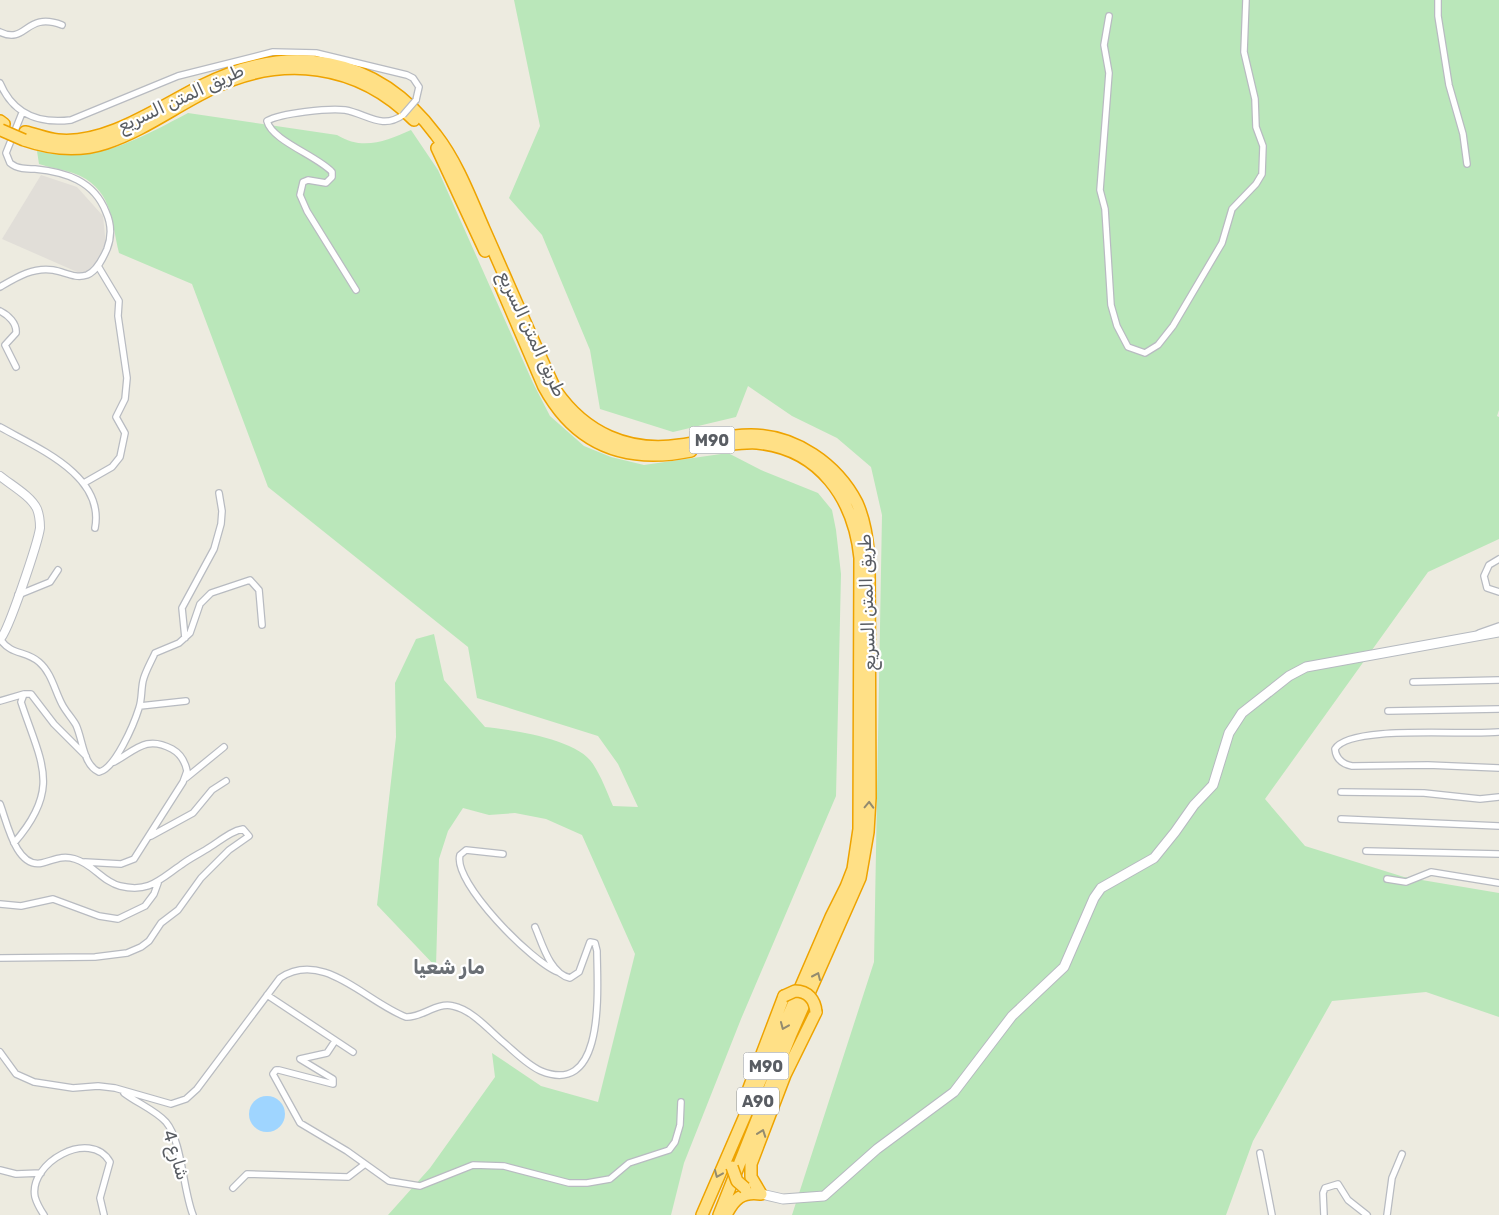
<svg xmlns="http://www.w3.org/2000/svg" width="1499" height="1215" font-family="Rubik,Vazirmatn,sans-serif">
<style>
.industrial{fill:#e1ded8}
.green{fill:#bae7ba}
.water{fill:#9fd5ff}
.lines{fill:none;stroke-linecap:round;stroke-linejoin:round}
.minor-casing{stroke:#b8bbc1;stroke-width:8}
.tertiary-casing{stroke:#b8bbc1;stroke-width:10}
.secondary-casing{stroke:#b6bac0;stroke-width:11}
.motorway-casing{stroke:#eea300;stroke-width:14}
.minor{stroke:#fff;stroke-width:5.5}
.tertiary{stroke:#fff;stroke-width:8}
.secondary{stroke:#fff;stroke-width:9}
.motorway{stroke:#ffe086;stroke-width:11}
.minor-bridge-casing{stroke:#b8bbc1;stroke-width:8;stroke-linecap:butt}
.motorway-bridge-casing{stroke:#eea300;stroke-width:14;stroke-linecap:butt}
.minor-bridge{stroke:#fff;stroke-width:5.5}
.motorway-bridge{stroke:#ffe086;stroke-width:11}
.oneway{stroke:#938b6f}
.labels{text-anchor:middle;stroke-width:4.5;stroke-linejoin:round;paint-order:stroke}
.shield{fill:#fff;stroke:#8b8e92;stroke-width:1}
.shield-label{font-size:16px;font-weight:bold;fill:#595d63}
.street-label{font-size:18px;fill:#595d63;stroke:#fff}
.quarter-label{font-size:20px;font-weight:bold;fill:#6a6f75;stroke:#fff}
</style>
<rect width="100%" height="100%" fill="#edebe0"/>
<path class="industrial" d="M 41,175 L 77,187 L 103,216 L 106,245 L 101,257 L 90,272 L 84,275 L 2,239 Z"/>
<path class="green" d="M 514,0 L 1499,0 L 1499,410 L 1497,416 L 1499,417 L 1499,539 L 1428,572 L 1265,799 L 1305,846 L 1404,877 L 1499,893 L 1499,1017 L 1426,992 L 1332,1001 L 1253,1141 L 1226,1215 L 792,1215 L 874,962 L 882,515 L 871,467 L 837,438 L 792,416 L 748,386 L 736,417 L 673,432 L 600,409 L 590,350 L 542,235 L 509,198 L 540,126 Z
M 188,113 L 337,135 C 363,151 386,141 411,130 L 438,170 L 533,383 L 550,416 L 584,446 L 611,457 L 644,465 L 728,453 L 761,470 L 818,493 L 832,510 L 836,530 L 841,574 L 836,796 L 741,1019 L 684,1163 L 671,1215 L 388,1215 L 430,1168 L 495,1077 L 492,1053 L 541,1086 L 598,1102 L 635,954 L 582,835 L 546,819 L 515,813 L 489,815 L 463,808 L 448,831 L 439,859 L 436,967 L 377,905 L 396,737 L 395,683 L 416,639 L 434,634 L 444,680 L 485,727 C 512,730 578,739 593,764 C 601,776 607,792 613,806 L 638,807 L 618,764 L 598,736 L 477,698 L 468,647 L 268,487 L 192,284 L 119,253 C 111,219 112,187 73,173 C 62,169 50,168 39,164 L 37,151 C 95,165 138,139 188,113 Z"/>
<path class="water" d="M249 1114a18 18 0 1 1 36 0a18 18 0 1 1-36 0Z"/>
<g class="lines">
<defs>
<path id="minor" d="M 1438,0 L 1438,16 L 1449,85 L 1463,134 L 1467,164
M 1109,16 L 1104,45 L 1109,73 L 1100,190 L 1105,209 L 1111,305 L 1117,326 L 1128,347 L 1145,353 L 1158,345 L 1173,326 L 1222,243 L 1232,209 L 1256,184 L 1262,174 L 1263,146 L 1256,127 L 1255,99 L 1244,52 L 1246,0
M 0,32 C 27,45 25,11 62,25
M 0,83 C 13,114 39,124 71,120 L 178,76 L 273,52 L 316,53 L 407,75 L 413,78 L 419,87 L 416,100
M 0,287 C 17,277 33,267 53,270 C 65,272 75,279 87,275 C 97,271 103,258 107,249 C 112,236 111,223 106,212 C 94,181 66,172 35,169 C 27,169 17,169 10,163 L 6,153 L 22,113
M 356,290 L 307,211 L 300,195 L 303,182 L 308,180 L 326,183 L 332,177 L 332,172 C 318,156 272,141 267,121 C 281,113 329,108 345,110 C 367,114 382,130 403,115
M 0,311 C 8,315 17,323 16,333 L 5,345 L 16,367
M 0,427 C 37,448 105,475 95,528
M 84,483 L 112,467 L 120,457 L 125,433 L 116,417 L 125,399 L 127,378 L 118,316 L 119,301 L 98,266
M 1499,559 L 1489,565 L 1484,576 L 1487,588 L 1499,592
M 18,595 L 50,582 L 58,570
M 1479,633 L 1499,626
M 185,638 L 182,608 L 214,549 L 221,524 L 222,511 L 219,493
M 0,639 C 12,656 25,650 39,662 C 52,673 55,692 63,706 C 67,713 72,718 76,725 C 83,740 83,765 99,772 C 115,769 134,724 139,708 C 142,700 141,690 143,681 C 145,672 151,662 155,653 L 179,643 L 190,633 L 200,604 L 211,593 L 250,580 L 259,590 L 262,625
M 1413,682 L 1499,680
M 0,701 L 24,694
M 140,706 L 186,701
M 1388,711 L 1499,709
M 1499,732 C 1469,736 1350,724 1335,749 C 1336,759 1342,764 1352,766 L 1428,765 L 1499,768
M 186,778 L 224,747
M 1341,792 L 1424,793 L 1480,799 L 1499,797
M 0,804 C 7,822 16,869 42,863 C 54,860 62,855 75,859 C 93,864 103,882 120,886 C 149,893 159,880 181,865 C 190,858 201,853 210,847 C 221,840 231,831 243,829 L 249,836 L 229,850 L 201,878 L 178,910 L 161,923 L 149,941 L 141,947 L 127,953 L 95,957 L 0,958
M 1341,819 L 1499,826
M 151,836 L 193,813 L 212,790 L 226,781
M 14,843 C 62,788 41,763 21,702 L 24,694 L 31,694 L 54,724 L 86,756
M 1366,851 L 1499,854
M 503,854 L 466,850 L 460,855 C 452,882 533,963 558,972
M 85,862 L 121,864 L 134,859 L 183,782 L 187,771 C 185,761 181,754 172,749 C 146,735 136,750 114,762
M 1387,879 L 1406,882 L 1431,872 L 1499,883
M 0,904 L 21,906 L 53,899 L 99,916 L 118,919 L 145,906 L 154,894 L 158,883
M 267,995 L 353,1052
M 335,1041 L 327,1053 L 300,1059 L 333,1079 L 333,1084 L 279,1070 L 276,1070 L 273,1074 L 300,1123 L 347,1151 L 389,1181 L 420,1186 L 473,1165 L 504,1166 L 569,1183 L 587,1183 L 610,1179 L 629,1163 L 669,1150 L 675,1142 L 680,1125 L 681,1102
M 0,1052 L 16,1074 L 34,1082 L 73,1088 L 98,1086 L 115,1088 L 171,1104 L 186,1099 L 197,1089 L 280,978 C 323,949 366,1002 406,1017 C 422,1018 436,1002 453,1006 C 472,1010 488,1029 502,1041 C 514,1051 527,1065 541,1071 C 607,1098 597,985 597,951 L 595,943 L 590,942 L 579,972 L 570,978 C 550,974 542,943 535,927
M 124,1093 C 137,1103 155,1110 166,1122 C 182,1141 183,1190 193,1215
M 1260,1153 L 1272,1215
M 0,1170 L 16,1174 L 41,1173
M 233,1188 L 247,1174 L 348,1177 L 365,1164
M 44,1215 C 40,1209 37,1204 35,1197 C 28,1163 90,1128 110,1162 L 100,1198 L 104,1215
M 1324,1215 L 1323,1193 L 1325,1188 L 1338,1184 L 1348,1200 L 1367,1215
M 1387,1215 L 1392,1178 L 1402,1154"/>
<path id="tertiary" d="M 0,476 C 11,485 31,496 37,509 C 39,514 40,522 40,528 C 38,542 8,633 0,639"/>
<path id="secondary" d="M 761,1194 L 783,1199 L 824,1196 L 877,1149 L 954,1092 L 1012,1016 L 1064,967 L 1094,898 L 1101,888 L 1154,858 L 1175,832 L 1194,805 L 1213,785 L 1229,733 L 1242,713 L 1289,676 L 1306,667 L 1499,632"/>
<path id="motorway" d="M 0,121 L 4,124
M 25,132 C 36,134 46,139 58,140 C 106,145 159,107 201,86 C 288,42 376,54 436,135 C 457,162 470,197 484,229 C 508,283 531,337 556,391 C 585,433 629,453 680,445 C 703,442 727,435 751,435 C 795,435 837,464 857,503 C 865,521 867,539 869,558 L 870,798 L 868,832 L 860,878 L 791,1034 L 719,1215
M 24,140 C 50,149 79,152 106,143 C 143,131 176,106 211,89 C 282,54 358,63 414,120
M 437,148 L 485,251
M 499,282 L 544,387 C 576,446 627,464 691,451
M 749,1088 L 784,996
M 761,1194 L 751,1177 L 751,1164 L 785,1075 L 816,1012
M 702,1215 L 831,917 L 846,887 L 853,869 L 859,829 L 860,558 C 854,499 820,449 757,443 C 743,442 728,445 714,446
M 726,1215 C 734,1199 742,1191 761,1194"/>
</defs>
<use href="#minor" class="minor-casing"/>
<use href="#tertiary" class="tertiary-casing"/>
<use href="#secondary" class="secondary-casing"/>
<use href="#motorway" class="motorway-casing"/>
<use href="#minor" class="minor"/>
<use href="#tertiary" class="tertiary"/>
<use href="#secondary" class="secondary"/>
<use href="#motorway" class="motorway"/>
<defs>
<path id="minor-bridge" d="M 403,115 L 416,100"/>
<path id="motorway-bridge" d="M 1,130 L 24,140
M 784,996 L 795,991 C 808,991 815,1000 816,1012
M 732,1167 L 737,1181 L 745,1188"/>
</defs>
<use href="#minor-bridge" class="minor-bridge-casing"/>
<use href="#motorway-bridge" class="motorway-bridge-casing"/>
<use href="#minor-bridge" class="minor-bridge"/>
<use href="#motorway-bridge" class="motorway-bridge"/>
</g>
<defs><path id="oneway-chevron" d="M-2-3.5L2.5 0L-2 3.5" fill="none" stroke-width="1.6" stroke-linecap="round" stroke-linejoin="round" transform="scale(1.25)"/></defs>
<g class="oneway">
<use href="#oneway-chevron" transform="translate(869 805) rotate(-88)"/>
<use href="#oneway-chevron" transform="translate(817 976) rotate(-66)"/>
<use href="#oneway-chevron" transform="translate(784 1026) rotate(113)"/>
<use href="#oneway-chevron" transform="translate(762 1133) rotate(-70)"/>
<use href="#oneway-chevron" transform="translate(718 1174) rotate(113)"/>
</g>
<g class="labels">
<g class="shield">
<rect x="689.5" y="426.5" width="45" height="27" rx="4"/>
<rect x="743.5" y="1052.5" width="45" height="27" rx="4"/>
<rect x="737" y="1087.5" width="42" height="27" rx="4"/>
</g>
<g class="shield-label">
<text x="712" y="446">M90</text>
<text x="766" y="1072">M90</text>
<text x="758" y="1107">A90</text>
</g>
<g class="street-label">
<text transform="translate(181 98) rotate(-25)" y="6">طريق المتن السريع</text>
<text transform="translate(532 334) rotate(65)" y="6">طريق المتن السريع</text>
<text transform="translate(867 602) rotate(-92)" y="6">طريق المتن السريع</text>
<text transform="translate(176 1155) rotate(73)" y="6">شارع 4</text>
</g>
<g class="quarter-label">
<text x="449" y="974">مار شعيا</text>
</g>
</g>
</svg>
